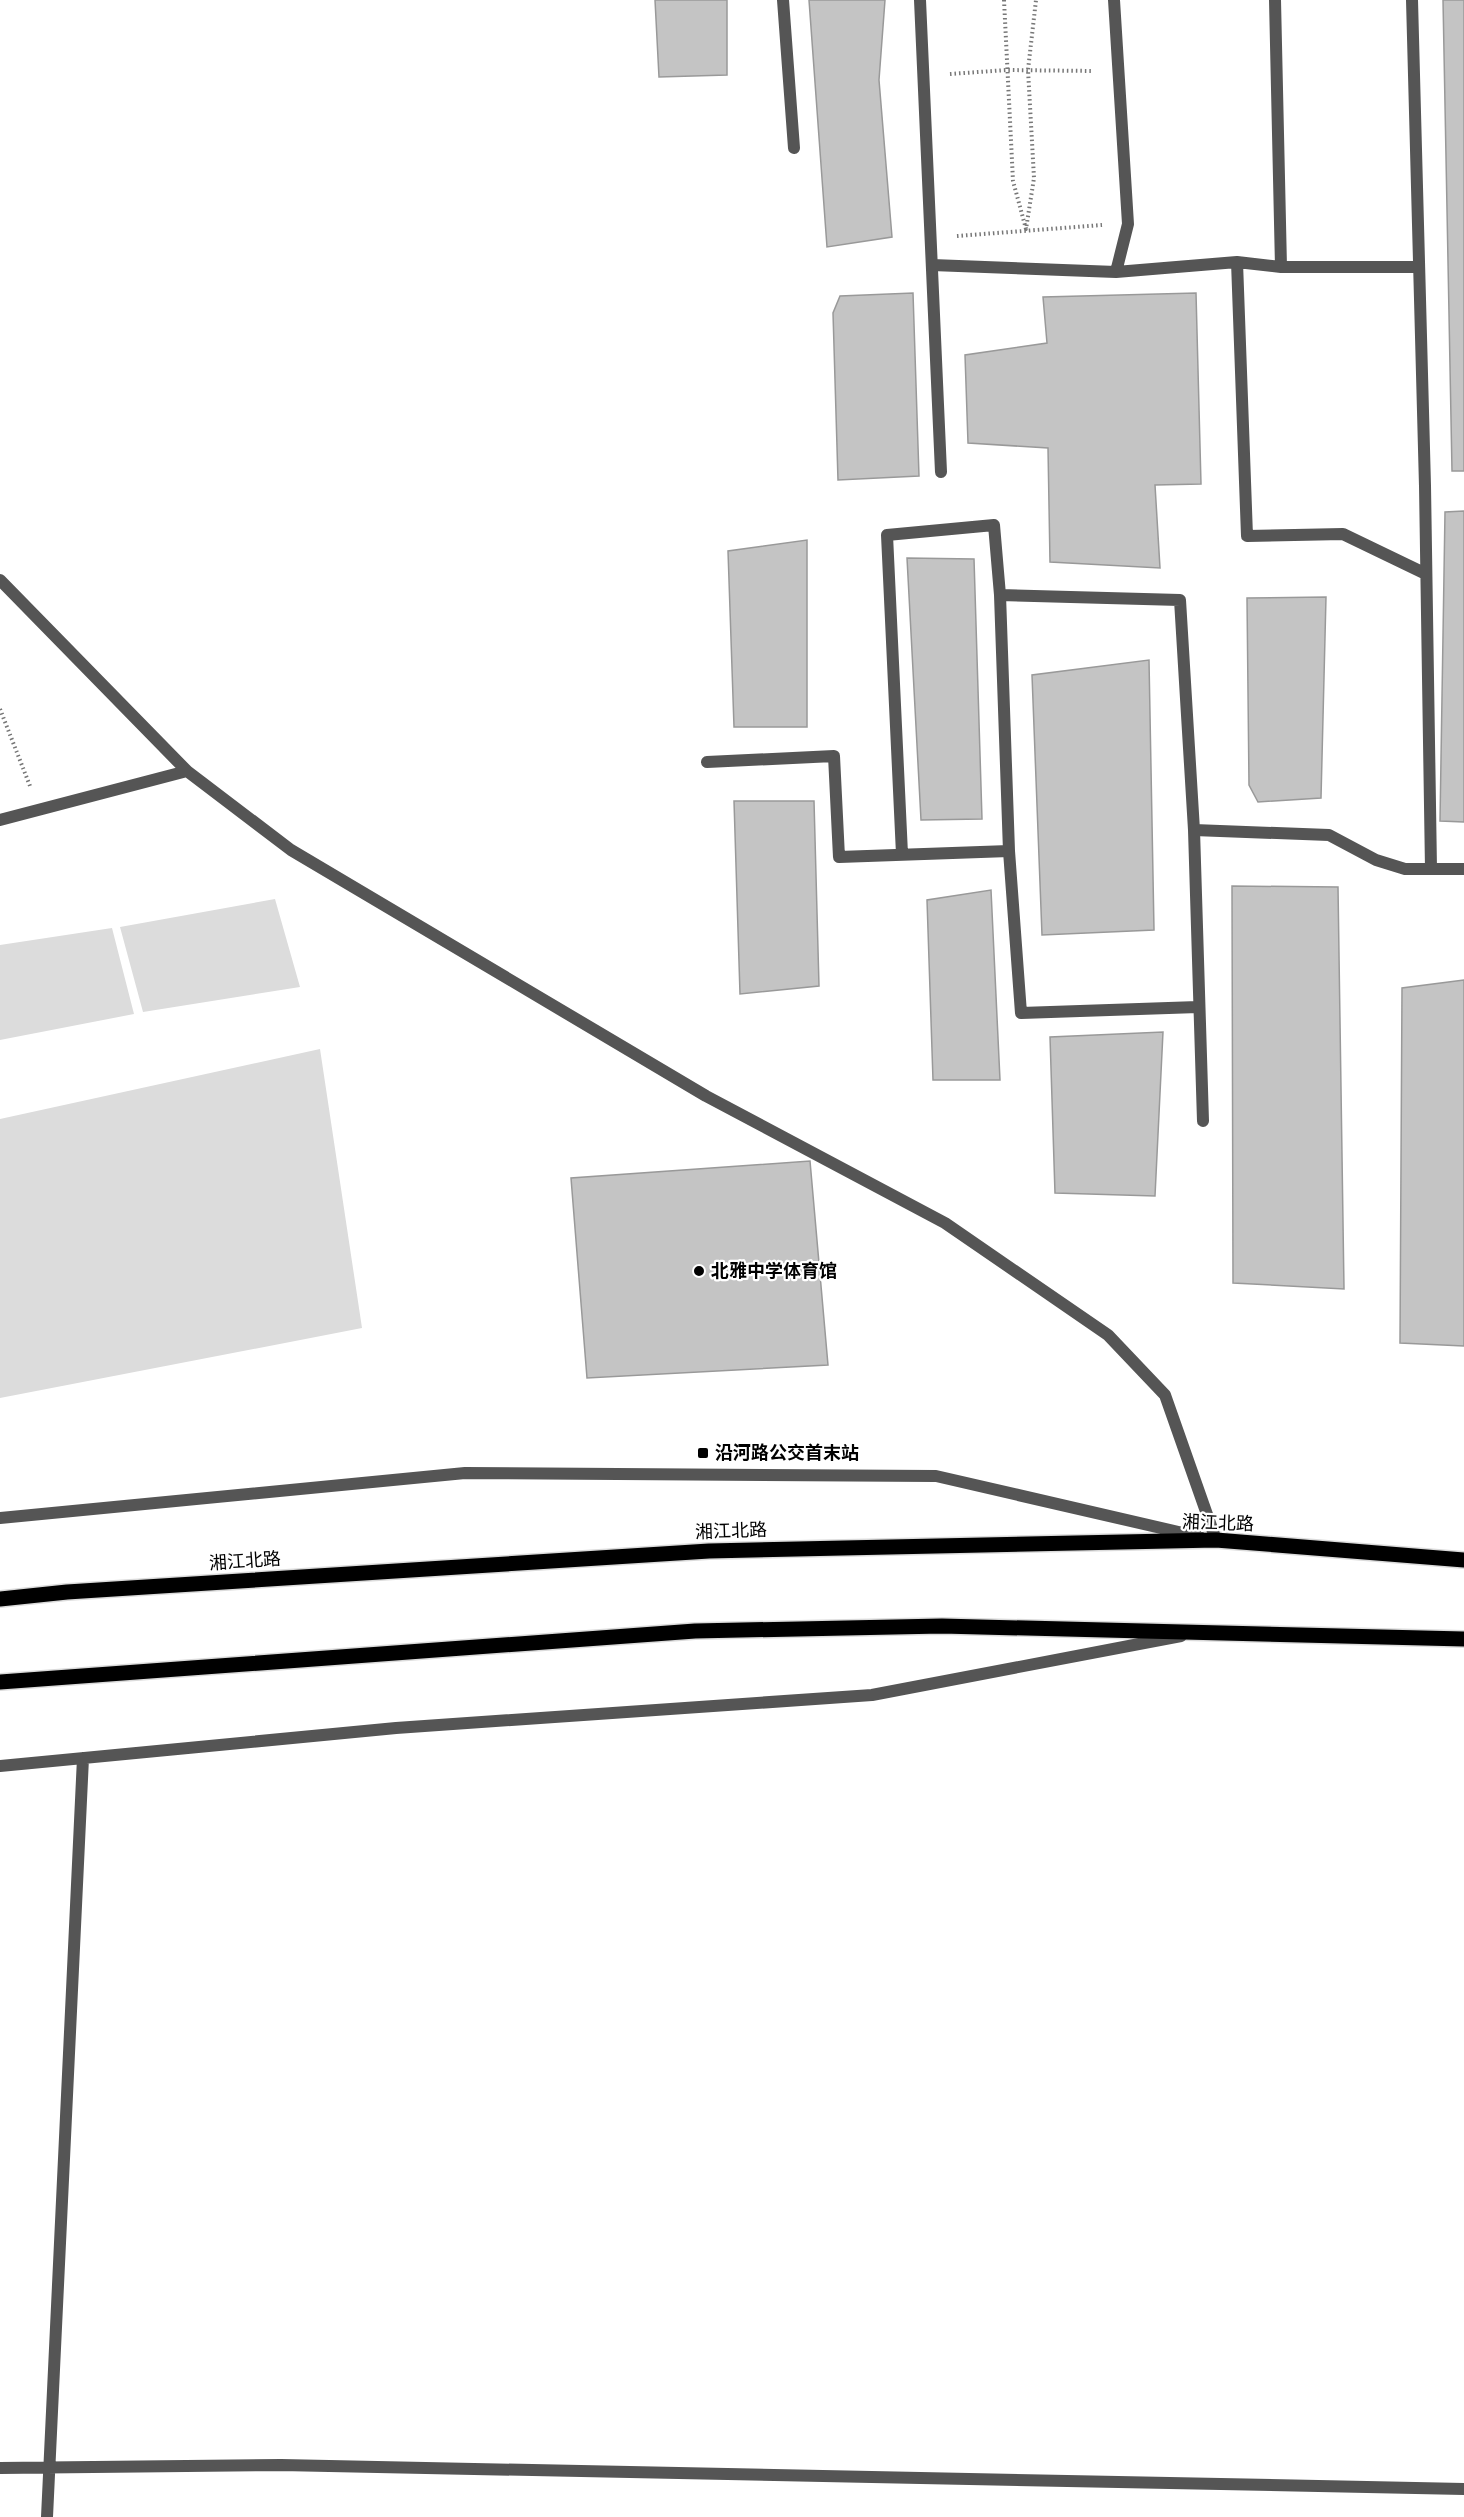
<svg xmlns="http://www.w3.org/2000/svg" width="1464" height="2517" font-family="'DM Sans','Noto Sans SC',sans-serif">
<style>
.green{fill:#dcdcdc}
.building{fill:#c4c4c4;stroke:#999;stroke-width:1.5}
.lines{fill:none;stroke-linecap:round;stroke-linejoin:round}
.primary-casing{stroke:#dbdbdb;stroke-width:18}
.path{stroke:#777;stroke-width:4;stroke-dasharray:1.5 3;stroke-linecap:butt}
.minor{stroke:#555;stroke-width:12}
.primary{stroke:#000;stroke-width:15}
.poi-dot{fill:#000;stroke:#fff;stroke-width:2}
.labels{text-anchor:middle;stroke-width:4.5;stroke-linejoin:round;paint-order:stroke}
.poi-label{font-size:18px;font-weight:bold;fill:#000;stroke:#fff;text-anchor:start}
.street-label{font-size:18px;fill:#000;stroke:#fff}
</style>
<rect width="100%" height="100%" fill="#fff"/>
<path class="green" d="M 275,899 L 300,987 L 143,1012 L 120,927 Z
M 112,928 L 134,1014 L 0,1040 L 0,945 Z
M 320,1049 L 362,1328 L 0,1398 L 0,1119 Z"/>
<path class="building" d="M 655,0 L 727,0 L 727,75 L 659,77 Z
M 809,0 L 885,0 L 879,80 L 892,237 L 827,247 Z
M 1443,0 L 1464,0 L 1464,471 L 1452,471 Z
M 913,293 L 919,476 L 838,480 L 833,313 L 840,296 Z
M 1196,293 L 1201,484 L 1155,485 L 1160,568 L 1050,562 L 1048,448 L 968,443 L 965,355 L 1047,343 L 1043,297 Z
M 1464,511 L 1464,822 L 1440,821 L 1445,512 Z
M 807,540 L 807,727 L 734,727 L 728,551 Z
M 907,558 L 974,559 L 982,819 L 921,820 Z
M 1326,597 L 1321,798 L 1258,802 L 1249,785 L 1247,598 Z
M 1149,660 L 1154,930 L 1042,935 L 1032,675 Z
M 734,801 L 814,801 L 819,986 L 740,994 Z
M 1232,886 L 1338,887 L 1344,1289 L 1233,1283 Z
M 991,890 L 1000,1080 L 933,1080 L 927,900 Z
M 1464,980 L 1464,1346 L 1400,1343 L 1402,988 Z
M 1163,1032 L 1155,1196 L 1055,1193 L 1050,1037 Z
M 810,1161 L 828,1365 L 587,1378 L 571,1178 Z"/>
<g class="lines">
<defs>
<path id="primary" d="M 0,1599 L 67,1592 L 709,1551 L 1216,1540 L 1464,1560
M 0,1682 L 695,1631 L 942,1626 L 1464,1639"/>
</defs>
<use href="#primary" class="primary-casing"/>
<path class="path" d="M 1004,0 L 1013,181 L 1026,229 L 1034,178 L 1028,70 L 1036,0
M 950,74 L 1007,70 L 1093,71
M 957,236 L 1102,225
M 0,709 L 30,786"/>
<path class="minor" d="M 783,0 L 794,148
M 920,0 L 941,472
M 1114,0 L 1128,224 L 1116,272
M 1275,0 L 1281,267
M 1412,0 L 1425,486 L 1431,869
M 1237,262 L 1247,536 L 1343,534 L 1426,574
M 932,265 L 1116,272 L 1237,262 L 1281,267 L 1419,267
M 0,580 L 187,771 L 291,850 L 706,1096 L 945,1223 L 1108,1335 L 1165,1395 L 1216,1540
M 1000,595 L 1180,600 L 1194,830 L 1203,1121
M 707,762 L 834,756 L 839,857 L 1009,851
M 0,820 L 187,771
M 1194,830 L 1329,835 L 1376,860 L 1405,869 L 1464,869
M 902,854 L 887,535 L 994,525 L 1000,595 L 1009,851 L 1021,1013 L 1198,1007
M 0,1518 L 465,1473 L 936,1476 L 1200,1537
M 0,1766 L 396,1728 L 872,1695 L 1181,1636
M 0,2468 L 281,2465 L 1464,2489
M 47,2517 L 83,1758"/>
<use href="#primary" class="primary"/>
</g>
<g class="poi-dot">
<circle cx="699" cy="1271" r="6"/>
<rect x="697" y="1447" width="12" height="12" rx="3"/>
</g>
<g class="labels">
<g class="poi-label">
<text x="711" y="1277">北雅中学体育馆</text>
<text x="715" y="1459">沿河路公交首末站</text>
</g>
<g class="street-label">
<text transform="translate(1218 1523) rotate(2)" y="6">湘江北路</text>
<text transform="translate(731 1531) rotate(-2)" y="6">湘江北路</text>
<text transform="translate(245 1561) rotate(-4)" y="6">湘江北路</text>
</g>
</g>
</svg>
